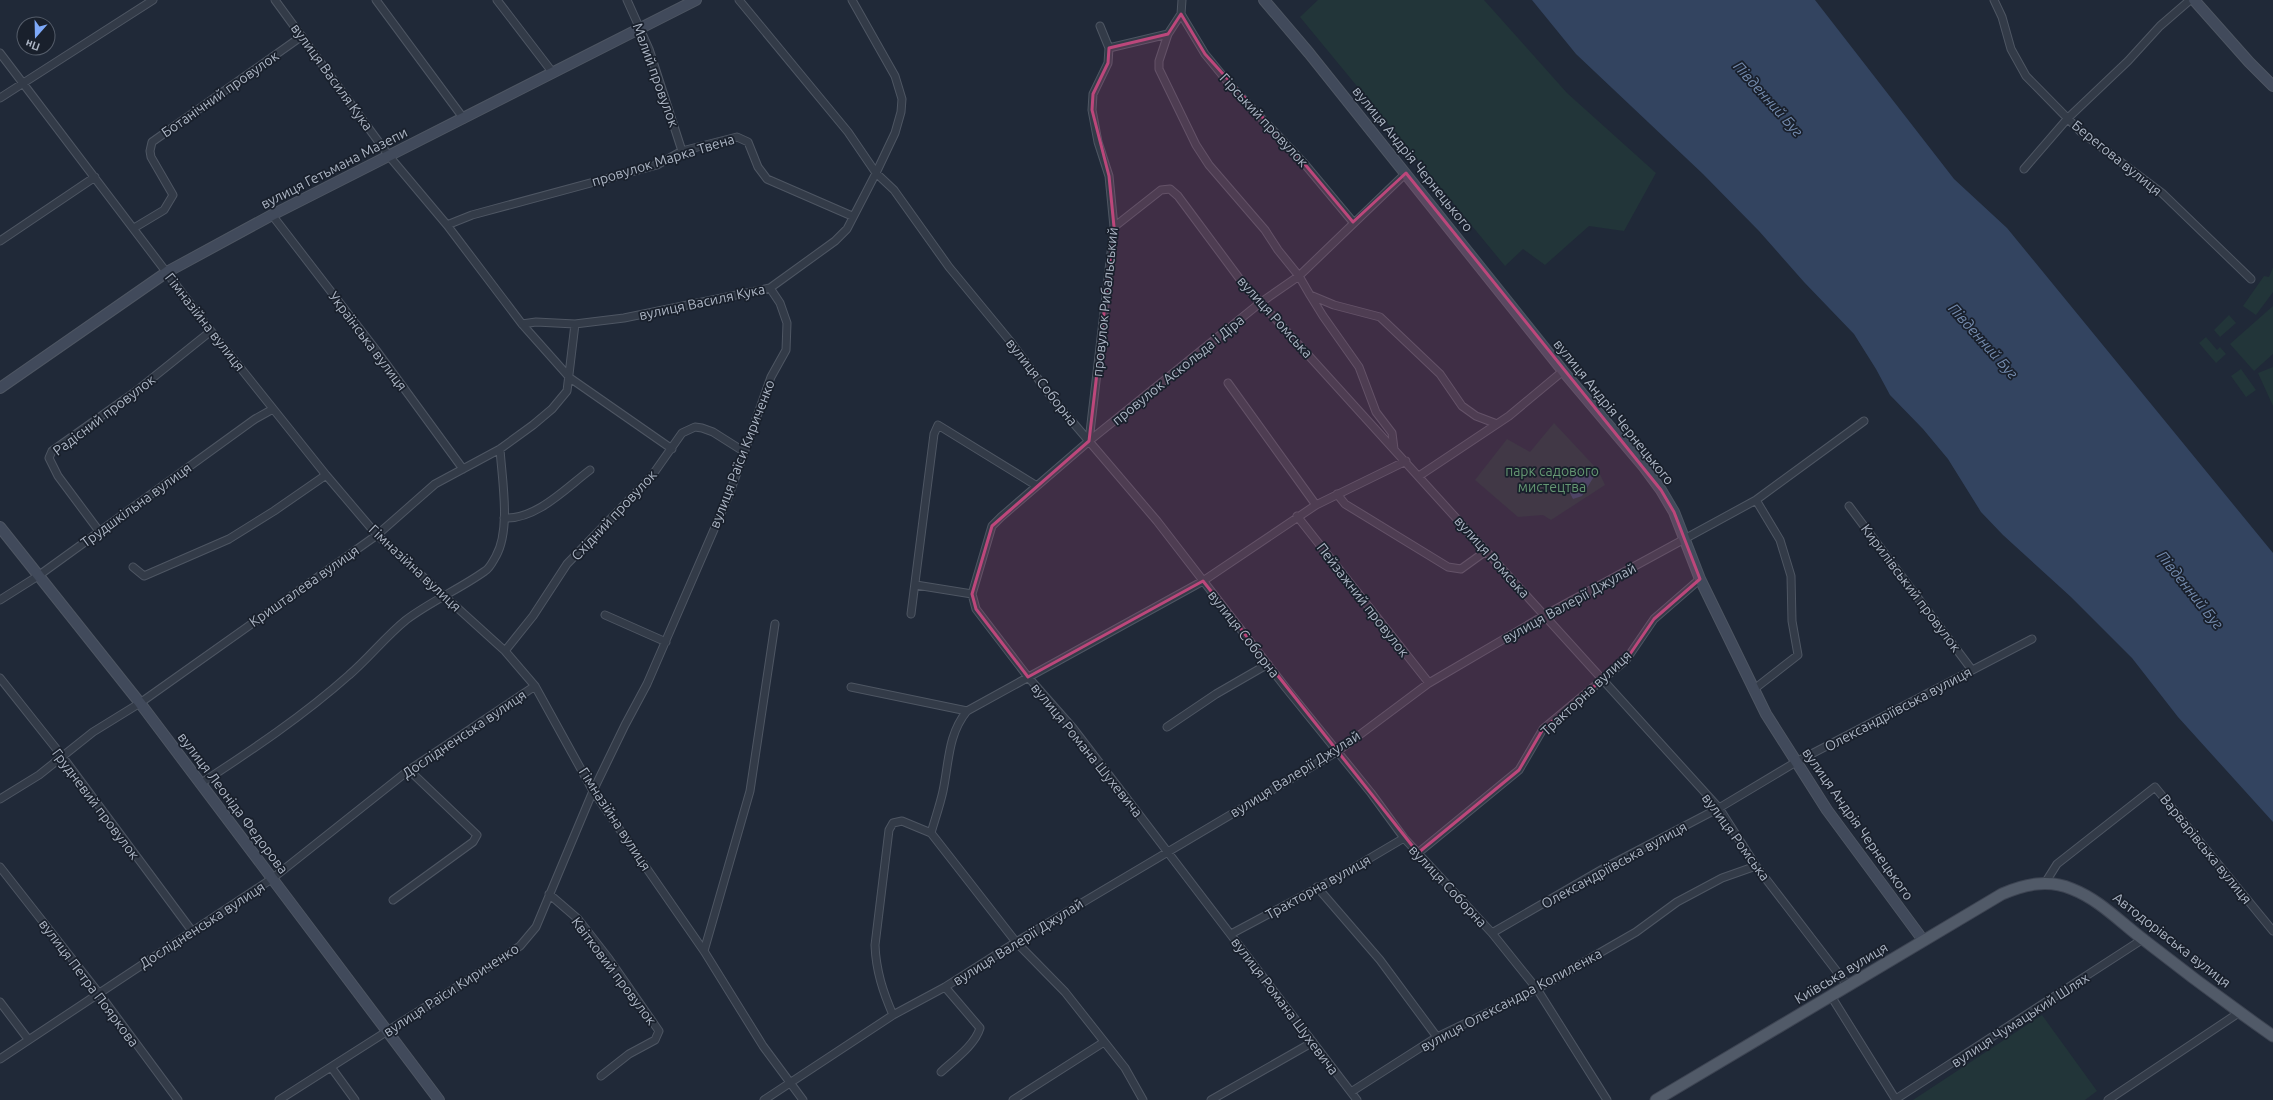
<svg xmlns="http://www.w3.org/2000/svg" width="2273" height="1100" font-family="Ubuntu,sans-serif">
<style>
.green{fill:#223539}
.water{fill:#334460}
.lines{fill:none;stroke-linecap:round;stroke-linejoin:round}
.street-casing{stroke:#4e5663;stroke-width:9}
.secondary-casing{stroke:#4e5663;stroke-width:12}
.primary-casing{stroke:#3d4452;stroke-width:13}
.street{stroke:#333b48;stroke-width:7}
.secondary{stroke:#414a5b;stroke-width:10}
.primary{stroke:#515a68;stroke-width:11}
.marked{fill:#bc477b;fill-opacity:0.2;stroke:#bc477b;stroke-width:3;stroke-linejoin:round}
.labels{text-anchor:middle;stroke-width:3.5;stroke-linejoin:round;paint-order:stroke}
.street-label{font-size:14px;fill:#adb6c5;stroke:#19202c}
.park-label{font-size:14px;fill:#659672;stroke:#19202c}
.water-label{font-size:15px;font-style:italic;fill:#748bae;stroke:#19202c}
</style>
<rect width="100%" height="100%" fill="#202938"/>
<path class="green" d="M 1318,0 L 1484,0 L 1567,93 L 1656,173 L 1624,231 L 1589,226 L 1545,265 L 1523,249 L 1505,266 L 1300,17 Z
M 2273,267 L 2273,292 L 2256,315 L 2243,306 L 2264,276 L 2269,277 Z
M 2273,306 L 2273,354 L 2254,371 L 2230,344 Z
M 2229,315 L 2236,323 L 2220,337 L 2214,330 Z
M 2206,337 L 2217,350 L 2220,347 L 2226,354 L 2216,363 L 2199,343 Z
M 2273,367 L 2273,406 L 2258,373 Z
M 2241,369 L 2256,390 L 2246,397 L 2231,376 Z
M 1554,423 L 1598,470 L 1605,485 L 1551,520 L 1543,515 L 1518,517 L 1475,480 L 1507,439 L 1530,452 Z
M 2042,1015 L 2097,1091 L 2085,1100 L 1913,1100 Z"/>
<path class="water" d="M 1532,0 L 1815,0 L 1954,179 L 2007,228 L 2273,553 L 2273,822 L 2178,717 L 2132,658 L 2071,597 L 2003,535 L 1981,512 L 1948,459 L 1923,429 L 1890,395 L 1876,369 L 1854,334 L 1804,282 L 1759,231 L 1703,174 L 1576,54 Z
M 1590,468 L 1598,470 L 1582,496 L 1573,499 L 1568,489 L 1576,471 Z"/>
<g class="lines">
<defs>
<path id="street" d="M 275,0 L 389,156 L 447,225 L 522,324 L 570,378 L 672,449
M 376,0 L 464,119
M 497,0 L 553,73
M 627,0 L 649,49 L 682,151
M 739,0 L 848,132 L 876,173 L 894,190 L 949,267 L 1010,341 L 1053,399 L 1157,521 L 1286,688 L 1371,793 L 1404,838 L 1492,933 L 1537,989 L 1607,1100
M 1994,0 L 2002,17 L 2011,49 L 2026,76 L 2081,132 L 2162,193 L 2251,279
M 1181,14 L 1205,54 L 1232,87 L 1303,162 L 1353,222
M 1168,34 L 1159,61 L 1159,69 L 1196,145 L 1209,165 L 1265,230 L 1278,250 L 1299,276 L 1310,295 L 1334,305 L 1380,317 L 1440,374 L 1462,406 L 1476,416 L 1497,424
M 1109,48 L 1168,34 L 1181,14 L 1182,0
M 0,53 L 211,331 L 326,475 L 377,535 L 505,651 L 535,686 L 593,791 L 704,951 L 763,1046 L 803,1100
M 0,98 L 153,0
M 2024,169 L 2068,118 L 2128,61 L 2160,26 L 2190,0
M 272,215 L 376,350 L 463,469
M 447,225 L 472,215 L 657,165 L 682,151 L 737,137 L 748,142 L 758,167 L 767,179 L 852,216
M 1114,227 L 1161,190 L 1170,189 L 1178,196 L 1242,282 L 1719,808 L 1756,866 L 1848,986
M 134,228 L 164,210 L 173,195 L 151,157 L 150,151 L 152,142 L 302,36
M 0,241 L 95,177
M 1310,295 L 1323,316 L 1359,367 L 1376,412 L 1392,433 L 1394,449
M 522,324 L 536,322 L 575,324 L 624,318 L 770,288 L 835,241 L 847,229 L 876,173 L 895,133 L 901,112 L 902,99 L 895,76 L 852,0
M 1228,383 L 1316,505
M 1089,441 L 1114,227 L 1109,176 L 1098,142 L 1092,110 L 1093,94 L 1108,63 L 1109,48 L 1100,26
M 1419,476 L 1509,416 L 1563,371
M 1337,494 L 1345,504 L 1448,567 L 1461,569 L 1486,551
M 1849,506 L 1972,670
M 1297,516 L 1429,683
M 504,518 C 536,520 566,488 590,470
M 99,531 L 58,476 L 49,458 L 52,451 L 135,392 L 211,331
M 133,567 L 144,576 L 229,539 L 274,511 L 326,475
M 916,585 L 972,594
M 0,600 L 38,576 L 255,419 L 273,409
M 911,614 L 934,434 L 938,425 L 1037,486
M 605,615 L 666,642
M 505,651 L 533,616 L 567,564 L 651,477 L 682,433 L 695,427 L 702,428 L 713,432 L 743,451
M 0,678 L 62,756 L 192,931
M 851,687 L 967,711
M 1753,690 L 1798,655 L 1792,621 L 1791,576 L 1780,540 L 1756,500
M 1167,727 L 1216,694 L 1268,664
M 200,784 C 252,750 303,716 349,675 C 369,658 385,637 406,620 C 431,601 460,589 485,571 C 490,568 493,561 496,556 C 511,529 502,480 500,449
M 0,799 L 39,775 L 93,732 L 140,703 L 377,535 L 435,484 L 500,449 L 533,425 L 552,409 L 567,391 L 575,324
M 931,833 C 935,819 940,805 943,791 C 949,762 948,734 967,711 L 1203,581 L 1316,505 L 1406,461
M 931,833 L 1016,942 L 1065,992 L 1125,1068 L 1143,1100
M 1418,853 L 1519,770 L 1543,729 L 1626,660 L 1654,619 L 1700,579
M 0,867 L 98,992 L 178,1100
M 2045,883 L 2057,864 L 2155,787 L 2273,931
M 1317,887 L 1380,960 L 1437,1037
M 549,894 L 578,919 L 609,959 L 659,1031 L 655,1040 L 629,1054 L 601,1076
M 393,900 L 473,842 L 477,835 L 409,770
M 1492,933 L 1608,866 L 1719,808 L 1796,762 L 2032,639
M 1231,934 L 1338,877 L 1404,838
M 704,951 L 750,791 L 775,624
M 1831,996 L 1896,1100
M 0,1002 L 28,1039
M 893,1015 C 883,992 876,971 875,945 L 889,830 L 893,823 L 902,821 L 931,833
M 0,1059 L 273,878 L 409,770 L 535,686
M 331,1067 L 355,1100
M 941,1072 C 954,1060 975,1045 980,1028 L 945,987
M 1351,1092 L 1437,1037 L 1537,989 L 1636,932 L 1677,902 L 1722,878 L 1756,866
M 1896,1099 L 2143,939
M 279,1100 L 496,962 L 520,946 L 536,927 L 593,791 L 625,725 L 647,684 L 729,495 L 771,377 L 786,350 L 787,323 L 780,303 L 770,288
M 764,1100 L 893,1015 L 945,987 L 1016,942 L 1338,751 L 1429,683 L 1545,615 L 1756,500 L 1864,421
M 1013,1100 L 1104,1042
M 1211,1100 L 1313,1042
M 1357,1100 L 1073,728 L 1028,677 L 976,609 L 972,594 L 992,526 L 1001,517 L 1089,441 L 1260,303 L 1299,276 L 1406,173
M 2108,1100 L 2240,1012"/>
<path id="secondary" d="M 1264,0 L 1309,53 L 1563,371 L 1644,467 L 1661,490 L 1674,512 L 1700,579 L 1766,714 L 1827,810 L 1923,940
M 2194,0 L 2249,62 L 2273,86
M 0,388 L 167,272 L 272,215 L 696,0
M 0,527 L 140,703 L 439,1100"/>
<path id="primary" d="M 1656,1100 L 2002,894 C 2025,884 2048,879 2072,889 C 2100,900 2120,922 2144,940 C 2186,973 2229,1005 2273,1036"/>
</defs>
<use href="#street" class="street-casing"/>
<use href="#secondary" class="secondary-casing"/>
<use href="#primary" class="primary-casing"/>
<use href="#street" class="street"/>
<use href="#secondary" class="secondary"/>
<use href="#primary" class="primary"/>
</g>
<path class="marked" d="M 1181,14 L 1205,54 L 1303,162 L 1353,222 L 1406,173 L 1661,490 L 1674,512 L 1700,579 L 1654,619 L 1626,660 L 1543,729 L 1519,770 L 1418,853 L 1203,581 L 1028,677 L 976,609 L 972,594 L 992,526 L 1089,441 L 1114,227 L 1109,176 L 1092,110 L 1093,94 L 1108,63 L 1109,48 L 1168,34 Z"/>
<g class="labels">
<g class="street-label">
<text transform="translate(656 75) rotate(70)" y="5">Малий провулок</text>
<text transform="translate(332 77) rotate(54)" y="5">вулиця Василя Кука</text>
<text transform="translate(220 94) rotate(-35)" y="5">Ботанічний провулок</text>
<text transform="translate(1264 120) rotate(47)" y="5">Гірський провулок</text>
<text transform="translate(2117 158) rotate(39)" y="5">Берегова вулиця</text>
<text transform="translate(1413 159) rotate(51)" y="5">вулиця Андрія Чернецького</text>
<text transform="translate(663 160) rotate(-17)" y="5">провулок Марка Твена</text>
<text transform="translate(334 168) rotate(-27)" y="5">вулиця Гетьмана Мазепи</text>
<text transform="translate(702 302) rotate(-12)" y="5">вулиця Василя Кука</text>
<text transform="translate(1105 302) rotate(-84)" y="5">провулок Рибальський</text>
<text transform="translate(1275 317) rotate(48)" y="5">вулиця Ромська</text>
<text transform="translate(205 322) rotate(52)" y="5">Гімназійна вулиця</text>
<text transform="translate(368 341) rotate(53)" y="5">Українська вулиця</text>
<text transform="translate(1178 370) rotate(-39)" y="5">провулок Аскольда і Діра</text>
<text transform="translate(1042 382) rotate(52)" y="5">вулиця Соборна</text>
<text transform="translate(1614 412) rotate(51)" y="5">вулиця Андрія Чернецького</text>
<text transform="translate(104 415) rotate(-37)" y="5">Радісний провулок</text>
<text transform="translate(742 454) rotate(-69)" y="5">вулиця Раїси Кириченко</text>
<text transform="translate(136 505) rotate(-36)" y="5">Трудшкільна вулиця</text>
<text transform="translate(614 515) rotate(-47)" y="5">Східний провулок</text>
<text transform="translate(1492 557) rotate(48)" y="5">вулиця Ромська</text>
<text transform="translate(415 568) rotate(43)" y="5">Гімназійна вулиця</text>
<text transform="translate(304 586) rotate(-35)" y="5">Кришталева вулиця</text>
<text transform="translate(1911 588) rotate(53)" y="5">Кирилівський провулок</text>
<text transform="translate(1363 600) rotate(52)" y="5">Пейзажний провулок</text>
<text transform="translate(1569 603) rotate(-29)" y="5">вулиця Валерії Джулай</text>
<text transform="translate(1244 634) rotate(52)" y="5">вулиця Соборна</text>
<text transform="translate(1586 693) rotate(-43)" y="5">Тракторна вулиця</text>
<text transform="translate(1898 709) rotate(-28)" y="5">Олександріївська вулиця</text>
<text transform="translate(464 734) rotate(-34)" y="5">Дослідненська вулиця</text>
<text transform="translate(1087 750) rotate(51)" y="5">вулиця Романа Шухевича</text>
<text transform="translate(1295 774) rotate(-32)" y="5">вулиця Валерії Джулай</text>
<text transform="translate(233 803) rotate(53)" y="5">вулиця Леоніда Федорова</text>
<text transform="translate(96 804) rotate(53)" y="5">Грудневий провулок</text>
<text transform="translate(615 819) rotate(57)" y="5">Гімназійна вулиця</text>
<text transform="translate(1858 824) rotate(55)" y="5">вулиця Андрія Чернецького</text>
<text transform="translate(1736 837) rotate(54)" y="5">вулиця Ромська</text>
<text transform="translate(2206 849) rotate(51)" y="5">Варварівська вулиця</text>
<text transform="translate(1614 865) rotate(-29)" y="5">Олександріївська вулиця</text>
<text transform="translate(1448 886) rotate(47)" y="5">вулиця Соборна</text>
<text transform="translate(1318 887) rotate(-29)" y="5">Тракторна вулиця</text>
<text transform="translate(202 925) rotate(-33)" y="5">Дослідненська вулиця</text>
<text transform="translate(2172 940) rotate(38)" y="5">Автодорівська вулиця</text>
<text transform="translate(1018 942) rotate(-32)" y="5">вулиця Валерії Джулай</text>
<text transform="translate(614 971) rotate(53)" y="5">Квітковий провулок</text>
<text transform="translate(1841 973) rotate(-31)" y="5">Київська вулиця</text>
<text transform="translate(89 983) rotate(53)" y="5">вулиця Петра Пояркова</text>
<text transform="translate(451 990) rotate(-33)" y="5">вулиця Раїси Кириченко</text>
<text transform="translate(1511 1000) rotate(-28)" y="5">вулиця Олександра Копиленка</text>
<text transform="translate(1285 1006) rotate(53)" y="5">вулиця Романа Шухевича</text>
<text transform="translate(2020 1020) rotate(-33)" y="5">вулиця Чумацький Шлях</text>
</g>
<g class="park-label">
<text x="1552" y="476">парк садового<tspan x="1552" dy="16">мистецтва</tspan></text>
</g>
<g class="water-label">
<text transform="translate(1768 99) rotate(48)" y="5">Південний Буг</text>
<text transform="translate(1983 341) rotate(48)" y="5">Південний Буг</text>
<text transform="translate(2190 590) rotate(51)" y="5">Південний Буг</text>
</g>
</g>
<g transform="translate(36 36) rotate(200)"><circle r="19" fill="#19202c" stroke="#545c69"/>
<path d="M0-3L7 15L0 10L-7 15Z" fill="#7ea9f9"/>
<text y="-6" font-size="11" font-weight="bold" text-anchor="middle" fill="#adb6c5">Пн</text>
</g>
</svg>
